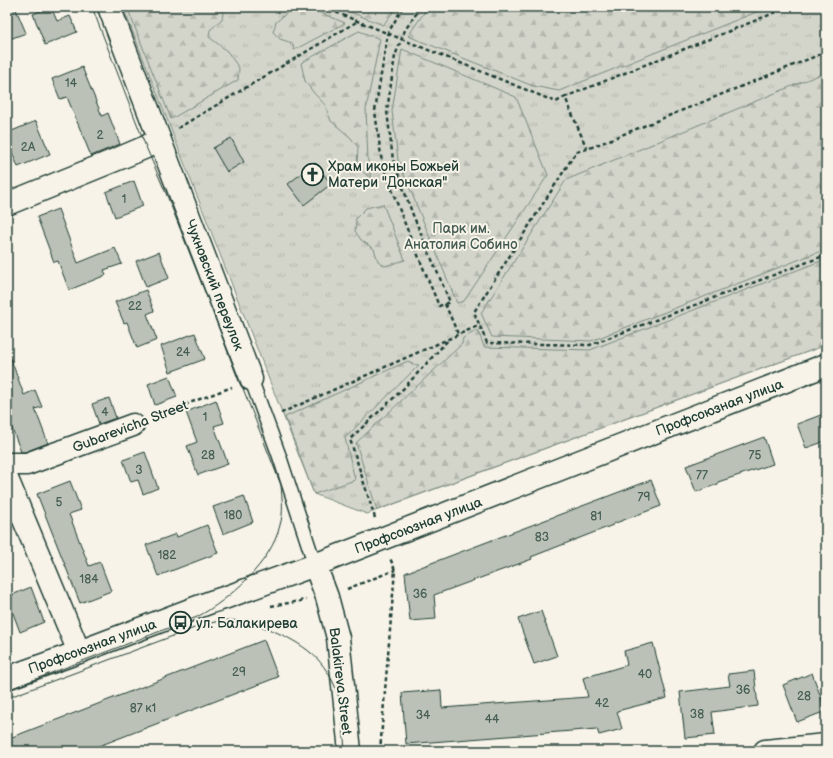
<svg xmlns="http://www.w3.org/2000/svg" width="833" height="758" font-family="'Balsamiq Sans',sans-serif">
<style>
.grass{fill:url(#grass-tufts);stroke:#79897f}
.forest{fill:url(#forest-firs);stroke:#79897f}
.building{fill:#bbc1b6;stroke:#1f3d34}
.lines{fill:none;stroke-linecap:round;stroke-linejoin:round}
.service-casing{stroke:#1f3d34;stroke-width:16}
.minor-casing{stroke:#1f3d34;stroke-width:25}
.tertiary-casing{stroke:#1f3d34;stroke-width:25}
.secondary-casing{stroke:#1f3d34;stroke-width:25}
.path{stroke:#1f3d34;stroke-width:2.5;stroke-dasharray:4 3;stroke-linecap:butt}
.service{stroke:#f7f3e8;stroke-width:13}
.minor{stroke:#f7f3e8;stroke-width:22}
.tertiary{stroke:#f7f3e8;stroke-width:22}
.secondary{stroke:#f7f3e8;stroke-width:22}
.tram{stroke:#1f3d34;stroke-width:1}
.labels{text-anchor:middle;stroke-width:4;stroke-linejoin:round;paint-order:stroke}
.number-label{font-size:12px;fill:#465e54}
.poi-label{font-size:14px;fill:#1f3d34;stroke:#f7f3e8;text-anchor:start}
.park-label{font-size:14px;fill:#435b52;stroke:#f7f3e8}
.street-label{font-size:14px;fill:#1f3d34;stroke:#f7f3e8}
</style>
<defs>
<pattern id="grass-tufts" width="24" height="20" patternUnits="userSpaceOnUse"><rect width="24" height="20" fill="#d3d5ca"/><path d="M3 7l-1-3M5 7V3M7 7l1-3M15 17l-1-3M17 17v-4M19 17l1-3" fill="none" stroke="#b5b8ae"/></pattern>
<pattern id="forest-firs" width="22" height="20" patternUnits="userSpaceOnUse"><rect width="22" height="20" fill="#d3d5ca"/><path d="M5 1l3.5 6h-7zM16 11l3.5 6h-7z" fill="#b5b8ae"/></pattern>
</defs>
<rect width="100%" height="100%" fill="#f7f3e8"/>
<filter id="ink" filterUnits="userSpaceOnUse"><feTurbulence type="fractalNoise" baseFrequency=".025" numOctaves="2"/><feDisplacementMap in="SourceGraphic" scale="8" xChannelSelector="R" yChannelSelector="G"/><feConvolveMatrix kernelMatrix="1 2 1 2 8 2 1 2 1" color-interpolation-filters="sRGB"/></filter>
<g filter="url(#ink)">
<path class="grass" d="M 123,7 L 826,7 L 826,345 L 367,514 L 314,494 Z"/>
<path class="forest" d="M 127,7 L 224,7 L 222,19 L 210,30 L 209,37 L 227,51 L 239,68 L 238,80 L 171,119 Z
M 307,7 L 345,23 L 294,50 L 292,43 L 280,39 L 273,32 L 276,22 L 288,12 Z
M 338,7 L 397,7 L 383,25 Z
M 428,7 L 769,7 L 559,91 L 533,86 L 408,36 Z
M 359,31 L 380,39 L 366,109 L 368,162 L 372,180 L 361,170 L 357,164 L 358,147 L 350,137 L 331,121 L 325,105 L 313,92 L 305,81 L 301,63 Z
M 402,49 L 516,97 L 548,175 L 464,301 L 457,303 L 398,160 L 392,111 Z
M 826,72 L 826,249 L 591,341 L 492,337 L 481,313 L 566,180 Z
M 383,204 L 405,260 L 385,266 L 378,261 L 374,249 L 361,240 L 355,231 L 356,218 L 366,208 Z
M 826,259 L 826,345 L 377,510 L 356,443 L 462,344 L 463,338 L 478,330 L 484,347 L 590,350 Z
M 408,361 L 412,364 L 419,365 L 345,438 L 355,480 L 314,494 L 285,417 Z"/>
<path class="building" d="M 7,7 L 15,7 L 26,33 L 7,40 Z
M 51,7 L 57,21 L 70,16 L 77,32 L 45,45 L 33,14 Z
M 82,67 L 102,116 L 108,113 L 120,144 L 91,156 L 67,97 L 60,99 L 52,79 Z
M 36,121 L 50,154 L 18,167 L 7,140 L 7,133 Z
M 231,138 L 244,162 L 227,172 L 213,148 Z
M 315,163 L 331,184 L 304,205 L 288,184 Z
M 134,181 L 143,206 L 115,217 L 106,192 Z
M 58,209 L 78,263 L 115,248 L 122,264 L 104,270 L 106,275 L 69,290 L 58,261 L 54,262 L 37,217 Z
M 159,252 L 169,278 L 146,287 L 136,261 Z
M 146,290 L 154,311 L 147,314 L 157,340 L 137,348 L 127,322 L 124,323 L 115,302 Z
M 195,333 L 205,359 L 170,372 L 161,346 Z
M 9,354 L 24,395 L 35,390 L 42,407 L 35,409 L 48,443 L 25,452 L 21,452 L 7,415 L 7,355 Z
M 169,376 L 177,397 L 155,405 L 148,384 Z
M 109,398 L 116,418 L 99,424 L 92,404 Z
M 216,400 L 224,423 L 214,426 L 228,464 L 198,475 L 187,446 L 197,442 L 186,412 Z
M 826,413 L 826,441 L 806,448 L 797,424 Z
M 764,437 L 773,464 L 718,482 L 718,484 L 696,492 L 686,466 Z
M 145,452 L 158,488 L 143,494 L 138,480 L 131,482 L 123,460 Z
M 651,480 L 661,506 L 613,524 L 613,525 L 531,557 L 532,559 L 434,595 L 436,619 L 410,621 L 405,573 Z
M 70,481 L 81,510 L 69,514 L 89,566 L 100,562 L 111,591 L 80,603 L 37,494 Z
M 244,496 L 253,522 L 223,534 L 213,507 Z
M 207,525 L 218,553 L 158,576 L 146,545 L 176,534 L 177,537 Z
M 31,587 L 44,622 L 20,632 L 7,597 Z
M 541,611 L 557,656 L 534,664 L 518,619 Z
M 264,640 L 278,677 L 86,751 L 7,751 L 7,739 Z
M 653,643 L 667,698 L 617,711 L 622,729 L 599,735 L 597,729 L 406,744 L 402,693 L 441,690 L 442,708 L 588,697 L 583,678 L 627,665 L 624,651 Z
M 754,671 L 758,706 L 712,712 L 715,735 L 685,738 L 680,692 L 730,686 L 728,674 Z
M 812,673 L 826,711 L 797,722 L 783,685 Z"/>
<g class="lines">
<defs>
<path id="service" d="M 251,379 L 279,455 L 315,565"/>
<path id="minor" d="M 109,7 L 251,379
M 7,204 L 120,158 L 146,147 L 159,139
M 7,464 L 27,464 L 133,425
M 7,479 L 79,652
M 765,751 L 826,745"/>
<path id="tertiary" d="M 315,565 L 327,597 L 338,638 L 350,751"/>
<path id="secondary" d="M 7,678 L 79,652 L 211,602 L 227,597 L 315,565 L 826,365"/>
</defs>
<use href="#service" class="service-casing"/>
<use href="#minor" class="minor-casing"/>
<use href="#tertiary" class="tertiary-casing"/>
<use href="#secondary" class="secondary-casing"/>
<path class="path" d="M 323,7 L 556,102 L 565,97
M 403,7 L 388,33 L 375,111 L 382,163 L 403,219 L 439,306 L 450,302 L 413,215 L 393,160 L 387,111 L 395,56 L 405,30 L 421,7
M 789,7 L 565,97 L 587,149 L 826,52
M 178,128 L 358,21
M 587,149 L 576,152 L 474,312 L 487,343 L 590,345 L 826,255
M 445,304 L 458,334
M 281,413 L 480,325
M 152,417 L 232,387
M 375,518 L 350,439 L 403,389 L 450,338
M 347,589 L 395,570
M 271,606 L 306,600
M 380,751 L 395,570 L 390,558"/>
<use href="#service" class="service"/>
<use href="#minor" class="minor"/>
<use href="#tertiary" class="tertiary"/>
<use href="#secondary" class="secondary"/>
<path class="tram" d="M 7,690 L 197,617 C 229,600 272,562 280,525 C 284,512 282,499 281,485 L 168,198 L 146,147 L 92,7
M 7,698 L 205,624 C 212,623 221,620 229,620 C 255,621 291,636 311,653 C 320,660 328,672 333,682 C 343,700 343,730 345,751"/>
</g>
</g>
<defs>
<symbol id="church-ring" viewBox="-11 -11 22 22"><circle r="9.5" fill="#f7f3e8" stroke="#1f3d34" stroke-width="1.5"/><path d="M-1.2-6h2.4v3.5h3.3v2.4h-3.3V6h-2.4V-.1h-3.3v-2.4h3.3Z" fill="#1f3d34"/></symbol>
<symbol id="bus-ring" viewBox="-11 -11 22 22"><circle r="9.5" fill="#f7f3e8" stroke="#1f3d34" stroke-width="1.5"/><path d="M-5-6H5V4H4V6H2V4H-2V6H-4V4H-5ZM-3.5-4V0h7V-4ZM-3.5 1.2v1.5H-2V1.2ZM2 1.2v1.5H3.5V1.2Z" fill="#1f3d34"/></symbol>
</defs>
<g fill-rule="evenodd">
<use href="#church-ring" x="300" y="162" width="25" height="25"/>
<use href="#bus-ring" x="168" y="610" width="25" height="25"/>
</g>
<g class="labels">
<g class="number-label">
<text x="71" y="87">14</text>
<text x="100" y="139">2</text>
<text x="28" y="151">2А</text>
<text x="124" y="203">1</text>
<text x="135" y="310">22</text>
<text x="183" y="356">24</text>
<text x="105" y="416">4</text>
<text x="205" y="421">1</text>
<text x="208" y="459">28</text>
<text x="755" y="459">75</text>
<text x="139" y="474">3</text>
<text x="702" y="479">77</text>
<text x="644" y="501">79</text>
<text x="59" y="506">5</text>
<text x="233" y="519">180</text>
<text x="596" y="520">81</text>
<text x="542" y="541">83</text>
<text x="167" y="559">182</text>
<text x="89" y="583">184</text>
<text x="420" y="598">36</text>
<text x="239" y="676">29</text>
<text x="645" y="678">40</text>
<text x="743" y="694">36</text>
<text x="804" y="700">28</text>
<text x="602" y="707">42</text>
<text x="143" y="712">87 к1</text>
<text x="697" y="718">38</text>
<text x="423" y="719">34</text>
<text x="492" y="723">44</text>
</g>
<g class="poi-label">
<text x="328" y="171">Храм иконы Божьей<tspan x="328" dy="16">Матери "Донская"</tspan></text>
<text x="196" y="628">ул. Балакирева</text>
</g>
<g class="park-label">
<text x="461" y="233">Парк им.<tspan x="461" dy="16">Анатолия Собино</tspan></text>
</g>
<g class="street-label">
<text transform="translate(215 285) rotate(69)" y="5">Чухновский переулок</text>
<text transform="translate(719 407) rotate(-21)" y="5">Профсоюзная улица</text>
<text transform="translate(130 426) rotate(-21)" y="5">Gubarevicha Street</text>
<text transform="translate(418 525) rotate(-21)" y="5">Профсоюзная улица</text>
<text transform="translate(92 646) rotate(-20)" y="5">Профсоюзная улица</text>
<text transform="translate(341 681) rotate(83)" y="5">Balakireva Street</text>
</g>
</g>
<rect width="833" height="758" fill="none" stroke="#f7f3e8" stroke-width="24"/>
<rect x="12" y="12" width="809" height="734" fill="none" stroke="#1f3d34" stroke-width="1.5" filter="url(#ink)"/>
</svg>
